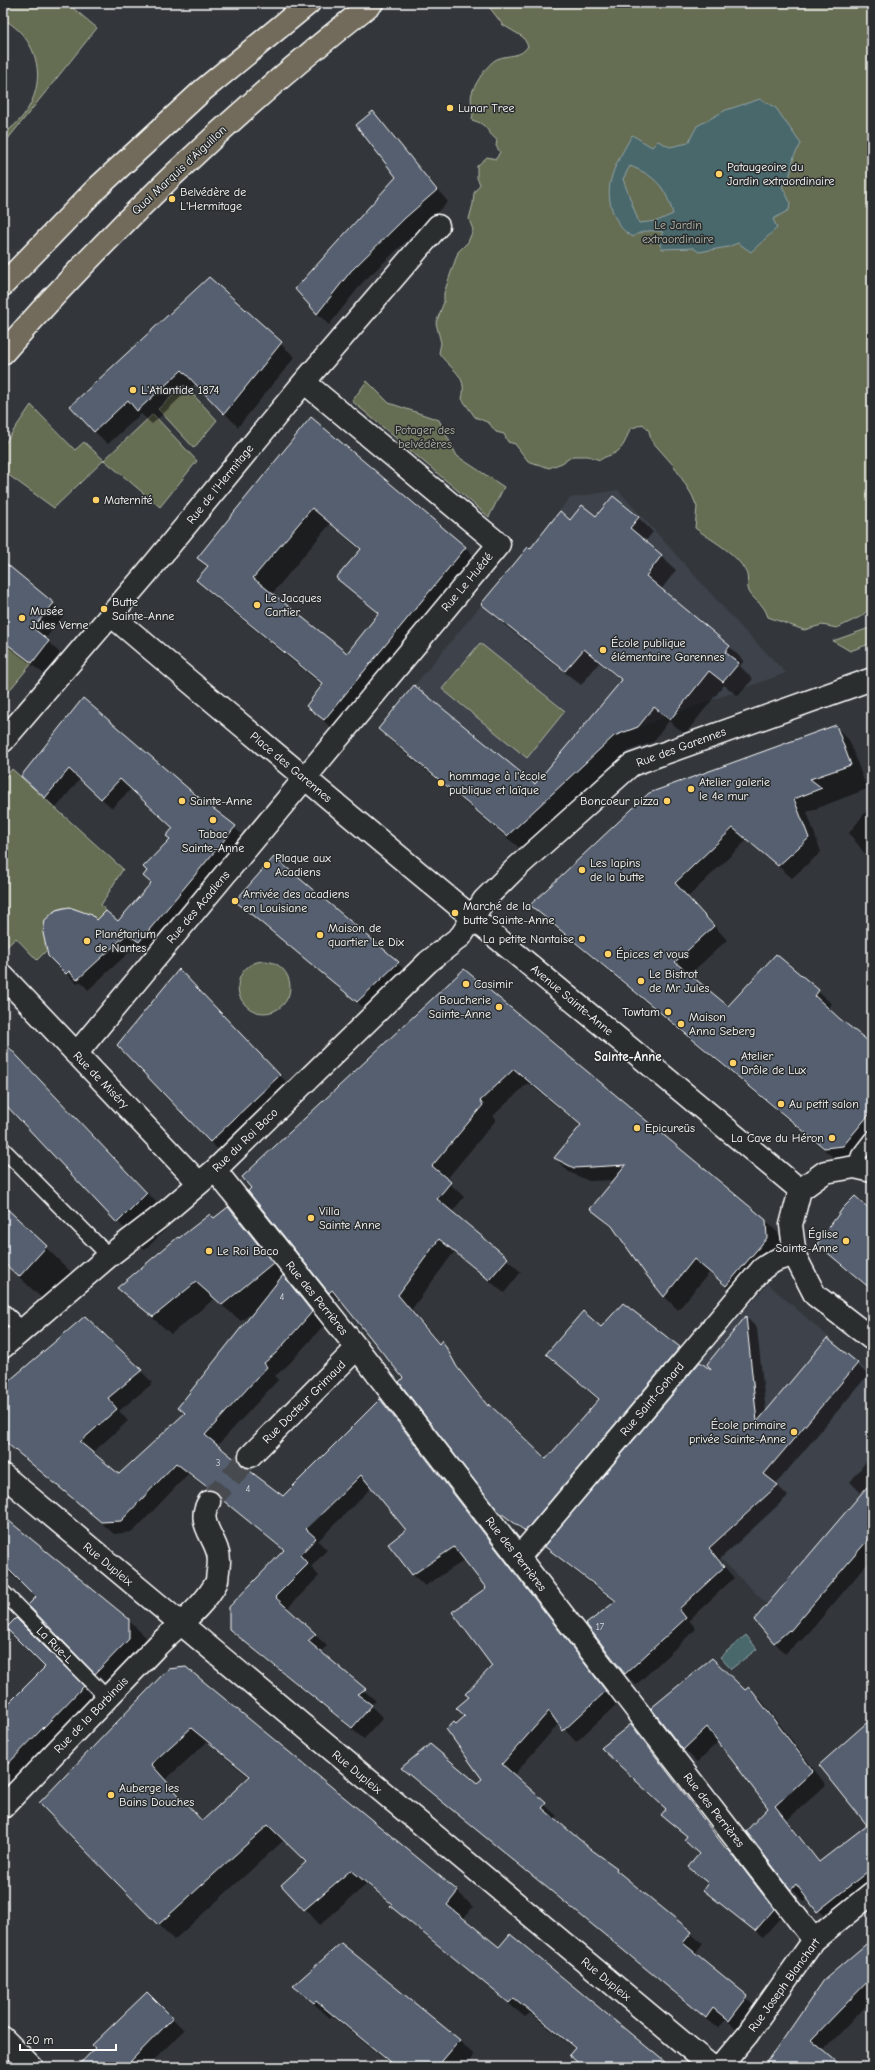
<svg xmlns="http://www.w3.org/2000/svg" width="875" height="2070" font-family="'Comic Neue',sans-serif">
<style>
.built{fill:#3d434b}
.green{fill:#656d53;stroke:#b2b6a9}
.water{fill:#4a676c;stroke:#92a4a7;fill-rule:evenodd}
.shadow{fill:#0007;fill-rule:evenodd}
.building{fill:#555e6f;stroke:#fff;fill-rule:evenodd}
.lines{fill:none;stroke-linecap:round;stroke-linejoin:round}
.street-tunnel{stroke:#474b4f;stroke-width:22;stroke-dasharray:22 11;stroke-linecap:butt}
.lane-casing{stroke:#fff;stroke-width:17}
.street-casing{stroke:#fff;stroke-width:25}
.primary-casing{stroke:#fff;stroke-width:25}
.lane{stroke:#2a2d2e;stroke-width:14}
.street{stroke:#2a2d2e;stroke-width:22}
.primary{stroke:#726b5a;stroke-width:22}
.poi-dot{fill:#ffd166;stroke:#2a2d2e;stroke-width:1.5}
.labels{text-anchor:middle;stroke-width:3;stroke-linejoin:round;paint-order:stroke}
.number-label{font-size:10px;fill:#d4d7db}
.poi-label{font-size:12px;fill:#fff;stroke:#2a2d2e;text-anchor:start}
.street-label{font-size:12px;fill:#fff;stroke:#2a2d2e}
.park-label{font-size:12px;fill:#b2b6a9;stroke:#2a2d2e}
.neighbourhood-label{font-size:13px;font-weight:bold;fill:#fff;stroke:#2a2d2e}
</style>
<rect width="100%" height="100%" fill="#33373b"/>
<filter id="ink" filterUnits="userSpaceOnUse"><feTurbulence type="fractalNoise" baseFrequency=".025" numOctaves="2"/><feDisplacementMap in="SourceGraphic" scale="8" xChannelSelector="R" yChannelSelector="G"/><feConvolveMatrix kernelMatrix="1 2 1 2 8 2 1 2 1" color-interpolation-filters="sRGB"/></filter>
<g filter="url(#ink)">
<path class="built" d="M 618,490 L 740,626 L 786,673 L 614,736 L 507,837 L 378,729 L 570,498 Z
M 768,1284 L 872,1375 L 872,1518 L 792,1629 L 697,1535 L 762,1469 L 670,1395 Z"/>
<path class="green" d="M 3,3 L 67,3 L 97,28 L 3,145 L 3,134 C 47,106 51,46 3,19 Z
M 486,3 L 872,3 L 872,607 L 860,617 L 837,628 L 822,625 L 804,630 L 768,617 C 763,602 757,604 750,593 C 746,588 749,578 746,572 C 736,552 712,541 695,528 L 697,507 L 692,495 L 674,466 L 651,440 L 649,431 L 643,424 L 630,429 C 626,439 624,448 615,453 C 610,456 605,456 600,460 L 588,456 L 573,456 L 562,463 L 549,468 L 528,461 L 515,444 L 508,442 L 504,434 L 496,432 L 489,423 L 475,417 L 462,399 C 468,374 451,371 439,353 L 441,343 L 436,323 L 444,302 L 444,293 L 458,252 L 468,242 L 473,230 L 469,219 L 473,204 L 474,193 L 480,184 L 477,178 L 477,166 L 487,157 L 496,159 L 500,152 L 496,146 L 497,140 C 485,131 489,125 472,120 C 475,108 468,101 473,90 C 477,81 488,63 497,59 C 509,54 521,58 528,46 L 523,37 L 503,25 Z
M 367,381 L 389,403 L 439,420 L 457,456 L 504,487 L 489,517 L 352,401 Z
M 184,385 L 217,420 L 194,448 L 158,409 Z
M 31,405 L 75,450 L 84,442 L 104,460 L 153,414 L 197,461 L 160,507 L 104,460 L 54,508 L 3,471 L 3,446 Z
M 872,627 L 872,643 L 850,651 L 833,641 Z
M 3,641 L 32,663 L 3,698 Z
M 480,643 L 565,711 L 527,758 L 442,689 Z
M 12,769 L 123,869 L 101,905 L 106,911 L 97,920 L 89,912 L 86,915 C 60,895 32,919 50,947 L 37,960 L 16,938 L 3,950 L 3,780 Z
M238 987a26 26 0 1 1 52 0a26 26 0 1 1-52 0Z"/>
<path class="water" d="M 760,99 L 776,108 L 801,144 C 799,148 796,152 794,156 C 791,168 792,177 782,186 L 790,202 L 789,210 L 773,219 L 777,228 L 751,252 L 738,243 L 728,247 L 699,252 L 693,248 L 662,249 L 658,240 L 663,232 C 652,230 641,230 633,237 C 623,231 620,227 615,217 C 600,185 617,163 632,135 L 652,147 L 658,141 L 670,147 L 688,143 L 697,126 L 726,110 ZM 630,166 C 656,176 666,188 673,214 L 657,221 L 639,223 L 623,179 Z
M 746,1635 L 757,1649 L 731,1669 L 720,1657 Z"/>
<path class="shadow" d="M 373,112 L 448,202 L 363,282 L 329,325 L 317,313 L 397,177 Z
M 209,279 L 295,357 L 238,427 L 196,383 L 152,424 L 141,414 L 108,444 L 94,431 Z
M 311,419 L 465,547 L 483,565 L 342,737 L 307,706 L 323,686 L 215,597 L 197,580 L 208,567 L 199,558 ZM 330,524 L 361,551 L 338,578 L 379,614 L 347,655 L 272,594 Z
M 596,517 L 638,517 L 653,532 L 645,542 L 676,570 L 661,590 L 730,647 L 744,661 L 740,666 L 753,679 L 738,696 L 724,685 L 685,734 L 669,721 L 653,742 L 628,751 L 522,850 L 394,744 L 379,729 L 535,786 L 622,681 L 599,663 L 581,685 L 497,619 L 483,604 L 530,551 L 570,521 Z
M 3,581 L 53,604 L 64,615 L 45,639 L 60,653 L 44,674 L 3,643 Z
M 83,700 L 245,837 L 149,951 L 138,944 L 88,990 L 80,981 L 77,984 L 49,955 L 118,923 L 152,883 L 174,828 L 131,789 L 112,808 L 80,779 L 56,808 L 22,776 Z
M 836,727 L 849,740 L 867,789 L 807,812 L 821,852 L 792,878 L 747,840 L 688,897 L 727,940 L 689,975 L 728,1008 L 776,955 L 832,1004 L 828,1009 L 872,1046 L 872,1141 L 856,1159 L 838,1161 L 544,918 L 531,905 Z
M 872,804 L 872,863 L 849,833 Z
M 274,858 L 407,972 L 367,1010 L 236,901 Z
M 464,970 L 765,1220 L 780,1235 L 781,1252 L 741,1299 L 709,1273 L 678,1310 L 664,1296 L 617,1232 L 591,1209 L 615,1180 L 589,1181 L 569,1172 L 555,1158 L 581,1126 L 528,1083 L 493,1116 L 496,1120 L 446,1180 L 464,1197 L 452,1212 L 521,1272 L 504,1293 L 454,1252 L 412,1309 L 489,1406 L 546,1461 L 599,1401 L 547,1354 L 601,1329 L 680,1347 L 693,1361 L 539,1544 L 514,1524 L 499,1510 L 404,1378 L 345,1305 L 344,1306 L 330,1293 L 249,1191 Z
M 189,980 L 290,1086 L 221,1152 L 210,1142 Z
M 3,1041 L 174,1221 L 145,1250 L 3,1101 Z
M 856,1196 L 872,1209 L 872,1292 L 818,1244 L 843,1209 Z
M 3,1206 L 73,1274 L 47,1303 L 3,1262 Z
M 228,1208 L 246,1225 L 324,1325 L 288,1365 L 275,1376 L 278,1380 L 217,1446 L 283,1497 L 380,1400 L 392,1412 L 617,1704 L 576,1742 L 559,1723 L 513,1776 L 557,1816 L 554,1820 L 591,1851 L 616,1869 L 703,1944 L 695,1954 L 759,2009 L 741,2032 L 725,2019 L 718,2028 L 414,1779 L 402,1768 L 477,1785 L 483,1779 L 456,1725 L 466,1716 L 470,1697 L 494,1666 L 487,1588 L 465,1560 L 425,1586 L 413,1575 L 390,1544 L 407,1531 L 372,1487 L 318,1541 L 327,1550 L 311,1567 L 319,1576 L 287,1609 L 327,1646 L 320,1652 L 376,1701 L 370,1705 L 383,1718 L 364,1739 L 242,1640 L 230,1628 L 284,1551 L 226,1502 L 188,1474 L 133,1532 L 114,1534 L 23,1455 L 28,1447 L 19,1454 L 3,1441 L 3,1386 L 85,1317 L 153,1383 L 119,1411 L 128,1421 L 92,1453 L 119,1475 L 186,1414 L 256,1310 L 241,1321 L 214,1299 L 171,1334 L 119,1288 L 179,1239 L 214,1220 Z
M 746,1317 L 757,1328 L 766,1413 L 857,1364 L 868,1375 L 776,1484 L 788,1496 L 719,1560 L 734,1578 L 689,1620 L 696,1629 L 636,1685 L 625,1674 L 587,1624 L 616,1603 L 557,1557 L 546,1546 L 714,1373 L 708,1364 Z
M 872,1454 L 872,1558 L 802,1641 L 800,1640 L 785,1654 L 755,1620 L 862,1494 L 850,1482 Z
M 3,1517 L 128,1620 L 153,1644 L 120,1697 L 29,1605 L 37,1597 L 3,1568 Z
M 16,1619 L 94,1698 L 11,1784 L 3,1777 L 3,1709 L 46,1667 Z
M 186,1668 L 458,1892 L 473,1907 L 463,1919 L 499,1949 L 671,2067 L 582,2067 L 570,2055 L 575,2050 L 567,2043 L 530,2013 L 525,2017 L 407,1921 L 392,1905 L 367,1884 L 320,1925 L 283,1885 L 307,1862 L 284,1840 L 174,1940 L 41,1803 ZM 207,1742 L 250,1778 L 203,1822 L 165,1780 Z
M 749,1688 L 762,1701 L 826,1785 L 787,1820 L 820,1862 L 858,1857 L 872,1886 L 831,1924 L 808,1898 L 805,1902 L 792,1889 L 769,1808 L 719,1741 L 697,1762 L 684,1749 L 652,1708 L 745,1692 Z
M 631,1725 L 781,1917 L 763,1937 L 712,1897 L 700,1854 L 688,1837 L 662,1815 L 667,1809 Z
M 872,1940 L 872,2009 L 869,2003 L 823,2051 L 842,2067 L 765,2067 Z
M 294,1986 L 459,2040 L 474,2055 L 465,2067 L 394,2067 L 332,2016 L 330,2018 Z
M 147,1993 L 184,2030 L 147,2067 L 79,2067 Z"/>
<path class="building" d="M 373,111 L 437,190 L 405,218 L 351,271 L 317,314 L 295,289 L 396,177 L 356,125 Z
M 209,277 L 282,342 L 224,414 L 182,370 L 137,411 L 128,400 L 94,432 L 70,406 Z
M 311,417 L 466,547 L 324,720 L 306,706 L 323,684 L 196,580 L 208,566 L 197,558 ZM 312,508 L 361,549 L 336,578 L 379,613 L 347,653 L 253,578 Z
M 613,496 L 639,517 L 630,528 L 662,555 L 646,576 L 730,646 L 725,652 L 739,663 L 723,682 L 709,671 L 670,720 L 654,707 L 638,727 L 614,736 L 507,836 L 378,729 L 414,685 L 535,784 L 622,680 L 584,649 L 565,671 L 481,604 L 528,547 L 530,549 L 560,511 L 570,520 L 582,505 L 596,516 Z
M 3,561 L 54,603 L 33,628 L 49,641 L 32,663 L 3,641 Z
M 83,698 L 197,796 L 236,826 L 139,942 L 127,934 L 77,980 L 69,971 L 66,974 L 48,956 L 43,933 L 45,920 L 56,910 L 69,907 L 92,915 L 97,920 L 106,911 L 118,921 L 151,883 L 143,876 L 147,871 L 143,867 L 170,839 L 166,836 L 173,828 L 120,779 L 101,799 L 69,769 L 45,798 L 21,776 Z
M 836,725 L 851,765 L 810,779 L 822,788 L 794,799 L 809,838 L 778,866 L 733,828 L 675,883 L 714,926 L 675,962 L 728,1006 L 776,954 L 819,990 L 815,996 L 840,1019 L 872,1044 L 872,1111 L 843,1146 L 824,1148 L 530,905 L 649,793 Z
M 274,857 L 399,962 L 357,1002 L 235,901 Z
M 179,969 L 280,1075 L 210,1142 L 117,1045 Z
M 464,969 L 766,1220 L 767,1238 L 726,1286 L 694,1259 L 664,1297 L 644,1272 L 612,1226 L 590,1209 L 626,1165 L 574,1168 L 554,1158 L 581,1125 L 514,1069 L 480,1101 L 483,1105 L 432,1166 L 451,1182 L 437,1199 L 508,1258 L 489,1280 L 439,1239 L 398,1295 L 439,1344 L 442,1340 L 457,1367 L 488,1406 L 489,1404 L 546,1459 L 599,1399 L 546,1354 L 583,1311 L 601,1327 L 623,1303 L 680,1347 L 525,1531 L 498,1511 L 399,1382 L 403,1378 L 332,1290 L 329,1293 L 248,1191 L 251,1188 L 242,1177 Z
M 3,1041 L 147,1193 L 117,1223 L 3,1102 Z
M 855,1196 L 872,1211 L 872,1290 L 817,1244 L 843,1208 Z
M 3,1205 L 47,1246 L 19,1277 L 3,1262 Z
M 228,1207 L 273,1263 L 222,1305 L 196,1282 L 153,1317 L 117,1288 L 178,1237 L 179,1238 L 210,1214 L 214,1218 Z
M 283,1275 L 312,1312 L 276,1353 L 264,1363 L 267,1367 L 205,1435 L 242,1465 L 283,1496 L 380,1399 L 606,1691 L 563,1731 L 549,1711 L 502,1764 L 546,1803 L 542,1808 L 592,1850 L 617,1868 L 616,1870 L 692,1932 L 683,1943 L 748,1996 L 729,2021 L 713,2008 L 706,2018 L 401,1768 L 430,1744 L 477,1783 L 482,1779 L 446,1729 L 454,1722 L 456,1724 L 465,1716 L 456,1708 L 469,1697 L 465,1694 L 492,1666 L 452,1612 L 486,1588 L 454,1547 L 412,1575 L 388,1544 L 406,1530 L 361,1475 L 306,1529 L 316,1538 L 300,1555 L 308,1564 L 275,1597 L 316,1634 L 308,1641 L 366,1689 L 357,1694 L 372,1705 L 352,1728 L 229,1629 L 229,1607 L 284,1550 L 220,1498 L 215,1491 L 211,1490 L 176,1463 L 121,1521 L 101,1522 L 3,1440 L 3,1386 L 85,1316 L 142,1370 L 108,1398 L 117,1409 L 80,1442 L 119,1474 L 185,1413 L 178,1407 Z
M 746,1316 L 757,1422 L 827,1338 L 858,1363 L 764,1474 L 778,1485 L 709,1548 L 724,1567 L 679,1609 L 686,1618 L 625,1674 L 586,1624 L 616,1601 L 544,1546 L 700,1362 L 711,1370 L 707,1364 Z
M 872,1481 L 872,1535 L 790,1631 L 789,1630 L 774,1643 L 754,1620 Z
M 3,1516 L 129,1619 L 129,1639 L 95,1674 L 28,1605 L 36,1597 L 3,1564 Z
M 16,1618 L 84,1686 L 3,1769 L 3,1709 L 45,1667 L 6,1628 Z
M 712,1658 L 745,1690 L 749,1687 L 813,1771 L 775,1806 L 819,1862 L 867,1825 L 819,1765 L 872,1718 L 872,1868 L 817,1912 L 796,1884 L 791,1890 L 746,1831 L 768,1808 L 707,1727 L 683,1750 L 651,1708 Z
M 186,1667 L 458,1891 L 447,1905 L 499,1947 L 510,1934 L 671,2067 L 583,2067 L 569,2055 L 575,2048 L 550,2027 L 514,1998 L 509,2003 L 390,1906 L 392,1904 L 351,1870 L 304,1910 L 281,1885 L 306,1862 L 268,1825 L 158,1925 L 39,1803 L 168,1669 ZM 191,1728 L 250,1776 L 202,1821 L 151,1764 Z
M 631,1724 L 727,1850 L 728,1849 L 774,1909 L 755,1931 L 703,1890 L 708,1883 L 688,1867 L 699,1854 L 684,1840 L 687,1836 L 661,1815 L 666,1809 L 601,1748 Z
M 872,1939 L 872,1977 L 811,2040 L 843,2067 L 764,2067 L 824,1980 Z
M 341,1943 L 460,2040 L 437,2067 L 396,2067 L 316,2001 L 314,2003 L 293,1986 Z
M 147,1992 L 173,2018 L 125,2067 L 77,2067 L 95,2048 L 92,2045 Z"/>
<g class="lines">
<path class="street-tunnel" d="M 209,1502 L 250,1456"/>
<defs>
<path id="lane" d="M 3,1149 L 109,1256
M 855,1167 L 859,1155 L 872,1138
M 3,1311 L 22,1329
M 3,1592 L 107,1698"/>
<path id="street" d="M 111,615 C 339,809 571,998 800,1190
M 3,741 L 146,574 L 304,382 L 438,226
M 3,976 L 199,1183
M 76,1054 L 499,544 L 304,382
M 215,1170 L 357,1348 L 814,1940
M 800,1190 L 791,1225 L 795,1256 L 815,1295 L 872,1339
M 800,1190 L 825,1172 L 855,1167 L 872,1171
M 3,1347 L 109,1256 L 161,1216 L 215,1170 L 428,962 L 461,936 L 484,900 L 515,869 L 631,765 L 872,679
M 250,1456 L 357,1348
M 3,1475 L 712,2067
M 519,1557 L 762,1269 C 773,1261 782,1256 795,1256
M 3,1807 L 155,1648 C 174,1628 203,1608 216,1583 C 218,1580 217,1575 218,1571 C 219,1564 220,1557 217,1550 C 212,1534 197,1520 209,1502
M 3,2038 L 32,2067
M 720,2067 L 747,2035 L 814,1940 L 872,1893"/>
<path id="primary" d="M 3,285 L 96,189 L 203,90 L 309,3
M 3,353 C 115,225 238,108 372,3"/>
</defs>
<use href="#lane" class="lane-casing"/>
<use href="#street" class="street-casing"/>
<use href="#primary" class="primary-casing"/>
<use href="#lane" class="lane"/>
<use href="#street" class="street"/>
<use href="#primary" class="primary"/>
</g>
</g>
<g class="poi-dot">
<circle cx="450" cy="108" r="4"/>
<circle cx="719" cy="174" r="4"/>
<circle cx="172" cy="199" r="4"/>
<circle cx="133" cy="390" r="4"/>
<circle cx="96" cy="500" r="4"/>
<circle cx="257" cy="605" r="4"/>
<circle cx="104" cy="609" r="4"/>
<circle cx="22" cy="618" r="4"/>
<circle cx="603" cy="650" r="4"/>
<circle cx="441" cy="783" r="4"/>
<circle cx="691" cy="789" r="4"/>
<circle cx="182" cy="801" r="4"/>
<circle cx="667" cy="801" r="4"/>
<circle cx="213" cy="820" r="4"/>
<circle cx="267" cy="865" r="4"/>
<circle cx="582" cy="870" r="4"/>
<circle cx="235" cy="901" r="4"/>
<circle cx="455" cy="913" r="4"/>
<circle cx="320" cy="935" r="4"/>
<circle cx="582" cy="939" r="4"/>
<circle cx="87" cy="941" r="4"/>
<circle cx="608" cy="954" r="4"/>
<circle cx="641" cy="981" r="4"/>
<circle cx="466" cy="984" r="4"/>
<circle cx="499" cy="1007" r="4"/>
<circle cx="668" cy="1012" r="4"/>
<circle cx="681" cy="1024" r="4"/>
<circle cx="733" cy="1063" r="4"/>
<circle cx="781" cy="1104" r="4"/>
<circle cx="637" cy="1128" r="4"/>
<circle cx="832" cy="1138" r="4"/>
<circle cx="311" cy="1218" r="4"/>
<circle cx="846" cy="1241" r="4"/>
<circle cx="209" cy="1251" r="4"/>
<circle cx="794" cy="1432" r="4"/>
<circle cx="111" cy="1795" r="4"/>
</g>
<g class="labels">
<g class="number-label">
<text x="282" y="1300">4</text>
<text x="218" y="1466">3</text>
<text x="248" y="1492">4</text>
<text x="600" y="1630">17</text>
</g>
<g class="poi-label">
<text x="458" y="112">Lunar Tree</text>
<text x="727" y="171">Pataugeoire du<tspan x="727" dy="14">Jardin extraordinaire</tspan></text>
<text x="180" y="196">Belvédère de<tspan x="180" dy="14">L'Hermitage</tspan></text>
<text x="141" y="394">L'Atlantide 1874</text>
<text x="104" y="504">Maternité</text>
<text x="265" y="602">Le Jacques<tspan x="265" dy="14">Cartier</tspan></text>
<text x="112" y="606">Butte<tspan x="112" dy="14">Sainte-Anne</tspan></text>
<text x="30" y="615">Musée<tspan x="30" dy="14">Jules Verne</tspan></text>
<text x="611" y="647">École publique<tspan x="611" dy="14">élémentaire Garennes</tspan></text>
<text x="449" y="780">hommage à l'école<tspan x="449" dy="14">publique et laïque</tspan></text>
<text x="699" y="786">Atelier galerie<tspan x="699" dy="14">le 4e mur</tspan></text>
<text x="190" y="805">Sainte-Anne</text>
<text x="659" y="805" text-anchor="end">Boncoeur pizza</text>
<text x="213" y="838" text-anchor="middle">Tabac<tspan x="213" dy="14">Sainte-Anne</tspan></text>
<text x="275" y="862">Plaque aux<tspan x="275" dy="14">Acadiens</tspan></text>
<text x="590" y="867">Les lapins<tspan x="590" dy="14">de la butte</tspan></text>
<text x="243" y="898">Arrivée des acadiens<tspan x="243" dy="14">en Louisiane</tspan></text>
<text x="463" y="910">Marché de la<tspan x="463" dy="14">butte Sainte-Anne</tspan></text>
<text x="328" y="932">Maison de<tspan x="328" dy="14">quartier Le Dix</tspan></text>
<text x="95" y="938">Planétarium<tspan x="95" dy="14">de Nantes</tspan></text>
<text x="574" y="943" text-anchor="end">La petite Nantaise</text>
<text x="616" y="958">Épices et vous</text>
<text x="649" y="978">Le Bistrot<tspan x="649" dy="14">de Mr Jules</tspan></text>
<text x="474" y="988">Casimir</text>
<text x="491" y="1004" text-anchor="end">Boucherie<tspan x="491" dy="14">Sainte-Anne</tspan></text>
<text x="660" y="1016" text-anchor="end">Towtam</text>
<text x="689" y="1021">Maison<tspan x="689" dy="14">Anna Seberg</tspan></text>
<text x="741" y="1060">Atelier<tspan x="741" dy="14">Drôle de Lux</tspan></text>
<text x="789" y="1108">Au petit salon</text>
<text x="645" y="1132">Epicureüs</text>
<text x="824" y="1142" text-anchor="end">La Cave du Héron</text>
<text x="319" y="1215">Villa<tspan x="319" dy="14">Sainte Anne</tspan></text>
<text x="838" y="1238" text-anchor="end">Église<tspan x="838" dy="14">Sainte-Anne</tspan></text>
<text x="217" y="1255">Le Roi Baco</text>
<text x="786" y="1429" text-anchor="end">École primaire<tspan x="786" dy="14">privée Sainte-Anne</tspan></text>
<text x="119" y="1792">Auberge les<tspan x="119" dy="14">Bains Douches</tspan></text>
</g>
<g class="street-label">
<text transform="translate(179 170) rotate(-43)" y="4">Quai Marquis d'Aiguillon</text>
<text transform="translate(220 484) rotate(-51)" y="4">Rue de l'Hermitage</text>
<text transform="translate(467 582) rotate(-50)" y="4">Rue Le Huédé</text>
<text transform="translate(681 747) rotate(-20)" y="4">Rue des Garennes</text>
<text transform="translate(291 767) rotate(40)" y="4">Place des Garennes</text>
<text transform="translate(198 907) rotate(-50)" y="4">Rue des Acadiens</text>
<text transform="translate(572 1000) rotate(40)" y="4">Avenue Sainte-Anne</text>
<text transform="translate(101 1080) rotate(46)" y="4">Rue de Miséry</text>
<text transform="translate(245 1140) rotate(-44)" y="4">Rue du Roi Baco</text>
<text transform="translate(317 1298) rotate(51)" y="4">Rue des Perrières</text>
<text transform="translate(652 1399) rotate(-50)" y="4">Rue Saint-Gohard</text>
<text transform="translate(304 1402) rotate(-45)" y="4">Rue Docteur Grimaud</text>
<text transform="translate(516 1554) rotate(52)" y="4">Rue des Perrières</text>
<text transform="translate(108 1564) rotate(40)" y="4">Rue Dupleix</text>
<text transform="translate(55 1645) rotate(45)" y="4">La Rue-L</text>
<text transform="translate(91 1715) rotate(-46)" y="4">Rue de la Barbinais</text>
<text transform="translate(357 1772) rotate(40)" y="4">Rue Dupleix</text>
<text transform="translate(714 1810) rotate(52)" y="4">Rue des Perrières</text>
<text transform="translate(606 1979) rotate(40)" y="4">Rue Dupleix</text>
<text transform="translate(784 1985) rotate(-54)" y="4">Rue Joseph Blanchart</text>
</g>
<g class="park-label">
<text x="678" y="229">Le Jardin<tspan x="678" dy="14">extraordinaire</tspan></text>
<text x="425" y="434">Potager des<tspan x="425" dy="14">belvédères</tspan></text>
</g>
<g class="neighbourhood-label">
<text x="628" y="1061">Sainte-Anne</text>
</g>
</g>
<rect width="875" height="2070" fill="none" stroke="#2a2d2e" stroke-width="16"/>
<rect x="8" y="8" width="859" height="2054" fill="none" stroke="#fff" stroke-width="1.5" filter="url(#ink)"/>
<path d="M20 2044v6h96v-6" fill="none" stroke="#ffffff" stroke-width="2"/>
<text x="26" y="2044" font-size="12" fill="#ffffff" stroke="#2a2d2e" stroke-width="3" paint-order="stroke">20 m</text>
</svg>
